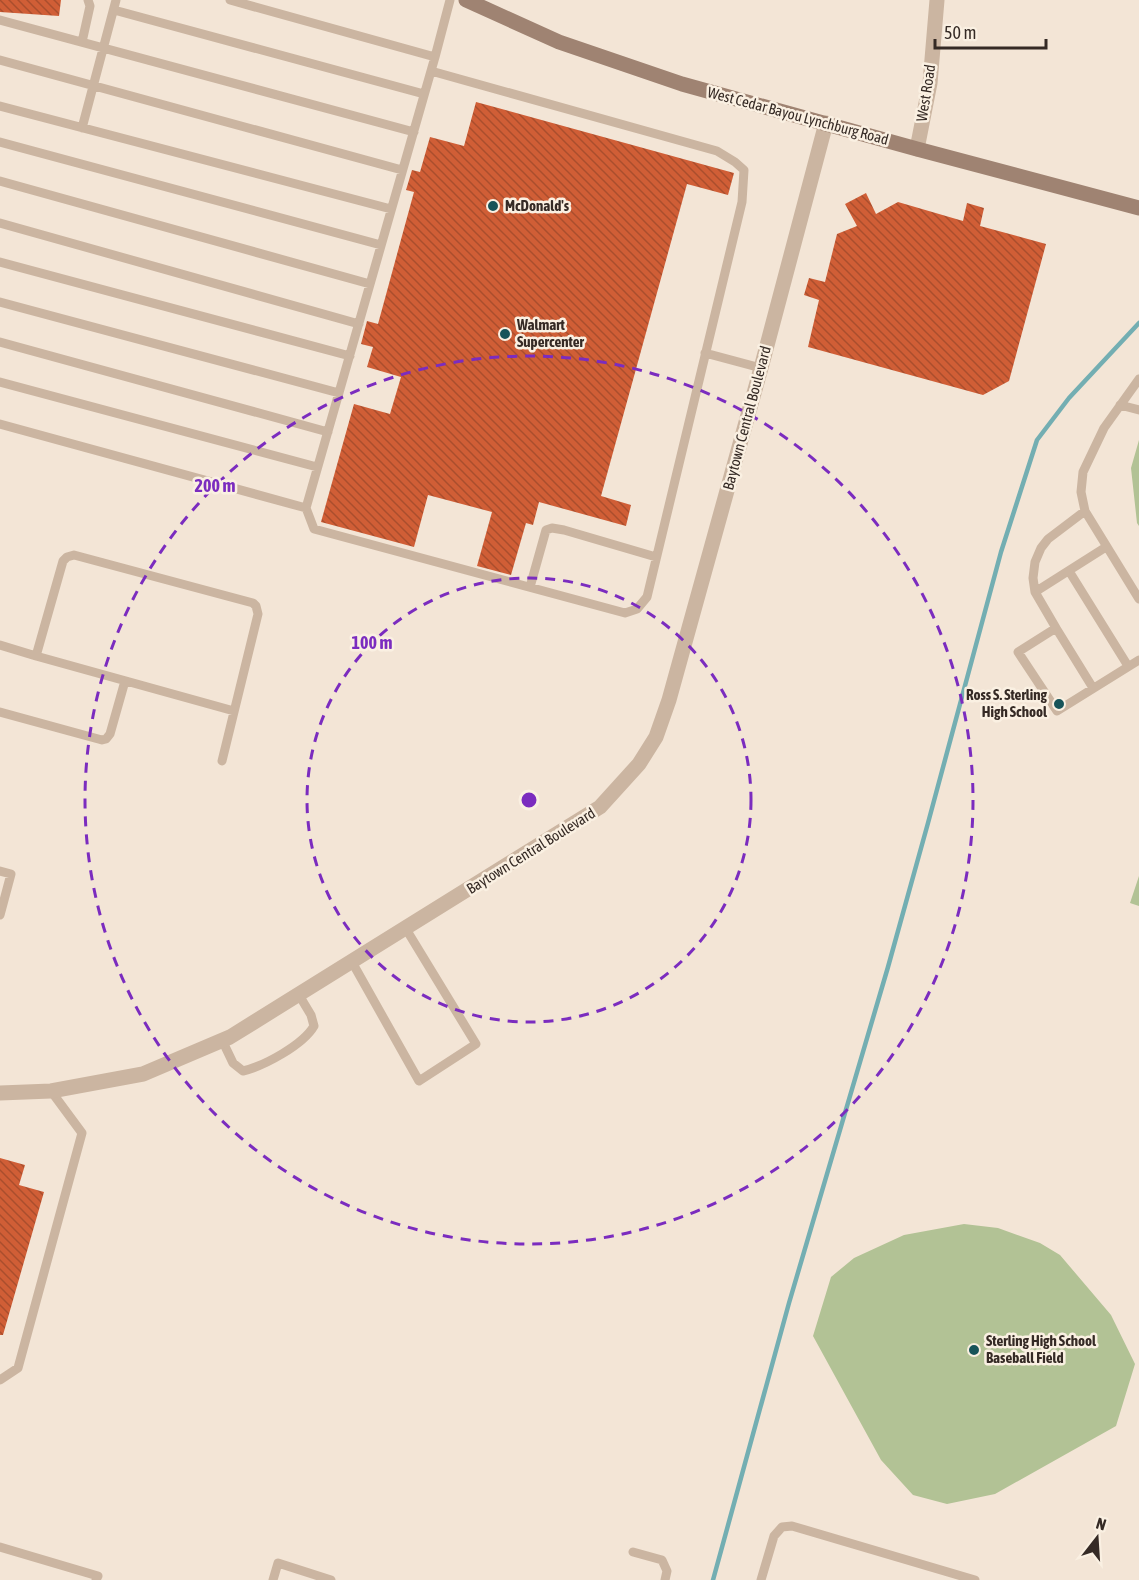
<svg xmlns="http://www.w3.org/2000/svg" width="1139" height="1580" font-family="'Asap Condensed',sans-serif">
<style>
.pitch{fill:#b2c295}
.lines{fill:none;stroke-linecap:round;stroke-linejoin:round}
.stream{stroke:#73aeb2;stroke-width:4.5}
.building{fill:url(#building-back-hatch)}
.lane{stroke:#cbb5a1;stroke-width:9}
.street{stroke:#cbb5a1;stroke-width:15}
.secondary{stroke:#9f8372;stroke-width:15}
.ring{fill:none;stroke:#7b2cbf;stroke-width:3;stroke-dasharray:10 8}
.poi-dot{fill:#175459;stroke:#faf0e2;stroke-width:2}
.labels{text-anchor:middle;stroke-width:5;stroke-linejoin:round;paint-order:stroke}
.street-label{font-size:15px;fill:#352a25;stroke:#faf0e2}
.poi-label{font-size:15px;font-weight:bold;fill:#352a25;stroke:#faf0e2;text-anchor:start}
.centre{fill:#7b2cbf;stroke:#faf0e2;stroke-width:3}
.ring-label{font-size:18px;text-anchor:middle;font-weight:bold;fill:#7b2cbf;stroke:#faf0e2;stroke-width:5;stroke-linejoin:round;paint-order:stroke}
</style>
<defs>
<pattern id="building-back-hatch" width="6" height="6" patternUnits="userSpaceOnUse" patternTransform="scale(1.5)"><rect width="6" height="6" fill="#d05e36"/><path d="M-1 5l2 2M0 0l6 6M5-1l2 2" fill="none" stroke="#aa4e2d"/></pattern>
</defs>
<rect width="100%" height="100%" fill="#f3e5d6"/>
<path class="pitch" d="M 1139,440 L 1139,526 L 1137,523 L 1131,468 Z
M 1139,876 L 1139,906 L 1130,903 Z
M 964,1224 L 998,1228 L 1040,1243 L 1060,1255 L 1111,1315 L 1135,1364 L 1116,1426 L 995,1494 L 947,1504 L 913,1495 L 881,1460 L 813,1336 L 831,1277 L 854,1258 L 904,1235 Z"/>
<g class="lines">
<path class="stream" d="M 713,1580 L 789,1303 L 888,967 L 928,823 L 1001,552 L 1037,440 L 1069,398 L 1139,323"/>
</g>
<path class="building" d="M 0,0 L 61,0 L 59,16 L 0,12 Z
M 476,102 L 734,173 L 728,195 L 687,184 L 601,496 L 631,505 L 626,526 L 539,502 L 533,525 L 526,523 L 511,575 L 477,566 L 492,512 L 428,495 L 414,547 L 321,522 L 354,404 L 390,414 L 401,377 L 367,367 L 373,347 L 361,344 L 367,321 L 378,324 L 414,192 L 406,190 L 412,170 L 420,172 L 430,137 L 464,146 Z
M 866,193 L 876,214 L 898,202 L 963,221 L 967,203 L 984,208 L 980,226 L 1046,244 L 1009,381 L 983,395 L 808,347 L 819,300 L 804,295 L 809,278 L 825,282 L 837,234 L 857,226 L 845,204 Z
M 0,1158 L 25,1165 L 19,1185 L 44,1192 L 3,1335 L 0,1335 Z"/>
<g class="lines">
<path class="lane" d="M 114,10 L 424,94
M 0,20 L 414,132
M 82,42 L 90,6 L 88,0
M 435,57 L 450,0
M 0,60 L 402,170
M 0,106 L 391,209
M 82,128 L 116,0
M 0,142 L 381,245
M 0,181 L 370,284
M 0,223 L 359,324
M 0,262 L 350,356
M 0,302 L 339,393
M 0,342 L 328,432
M 705,353 L 761,368
M 0,382 L 317,467
M 1120,405 L 1139,410
M 0,424 L 306,508 L 435,57 L 230,0
M 306,508 L 314,529 L 625,613 L 637,609 L 647,597 L 742,202 L 744,170 L 735,162 L 717,151 L 431,71
M 1085,511 L 1081,492 L 1083,472 L 1104,428 L 1139,379
M 1069,571 L 1128,666
M 530,587 L 546,530 L 552,528 L 564,530 L 656,557
M 1035,592 L 1106,547
M 1139,599 L 1085,511 L 1048,539 L 1041,548 L 1035,562 L 1033,578 L 1035,592 L 1056,628 L 1018,652 L 1057,711 L 1139,660
M 1056,628 L 1093,688
M 0,645 L 36,656 L 234,711
M 36,656 L 63,561 L 67,557 L 74,555 L 253,603 L 256,606 L 258,614 L 222,761
M 0,712 L 102,740 L 106,739 L 110,734 L 125,681
M 0,871 L 11,874 L 0,915
M 352,962 L 419,1081 L 476,1044 L 406,929
M 222,1040 L 233,1063 L 243,1071 C 264,1066 303,1045 314,1026 L 311,1015 L 299,995
M 0,1380 L 18,1368 L 82,1133 L 51,1091
M 0,1547 L 98,1576 L 96,1580
M 633,1552 L 662,1560 L 667,1571 L 665,1580
M 273,1580 L 278,1563 L 331,1580
M 761,1580 L 774,1536 L 782,1527 L 792,1526 L 975,1580"/>
<path class="street" d="M 917,149 L 930,83 L 937,0
M 0,1093 L 51,1091 L 143,1074 L 230,1037 L 600,807 L 639,764 L 656,737 L 669,700 L 761,368 L 826,123"/>
<path class="secondary" d="M 466,0 L 559,42 L 682,84 L 917,149 L 1139,208"/>
</g>
<g class="ring">
<circle cx="529" cy="800" r="222"/>
<circle cx="529" cy="800" r="444"/>
</g>
<g class="poi-dot">
<circle cx="493" cy="206" r="6"/>
<circle cx="505" cy="334" r="6"/>
<circle cx="1059" cy="704" r="6"/>
<circle cx="974" cy="1350" r="6"/>
</g>
<g class="labels">
<g class="street-label">
<text transform="translate(926 93) rotate(-81)" y="5">West Road</text>
<text transform="translate(798 116) rotate(15)" y="5">West Cedar Bayou Lynchburg Road</text>
<text transform="translate(747 418) rotate(-75)" y="5">Baytown Central Boulevard</text>
<text transform="translate(531 851) rotate(-32)" y="5">Baytown Central Boulevard</text>
</g>
<g class="poi-label">
<text x="505" y="211">McDonald's</text>
<text x="517" y="330">Walmart<tspan x="517" dy="17">Supercenter</tspan></text>
<text x="1047" y="700" text-anchor="end">Ross S. Sterling<tspan x="1047" dy="17">High School</tspan></text>
<text x="986" y="1346">Sterling High School<tspan x="986" dy="17">Baseball Field</tspan></text>
</g>
</g>
<circle cx="529" cy="800" r="9" class="centre"/>
<g class="ring-label">
<text x="215" y="492">200 m</text>
<text x="372" y="649">100 m</text>
</g>
<g transform="translate(1097 1538) rotate(17)" stroke="#faf0e2" stroke-width="4.5" paint-order="stroke">
<path d="M0-4.5L10 22L0 15L-10 22Z" fill="#352a25"/>
<text y="-9" font-size="16" font-weight="bold" text-anchor="middle" fill="#352a25">N</text>
</g>
<path d="M935 39v9h111v-9" fill="none" stroke="#352a25" stroke-width="3"/>
<text x="944" y="39" font-size="18" fill="#352a25" stroke="#faf0e2" stroke-width="4.5" paint-order="stroke">50 m</text>
</svg>
